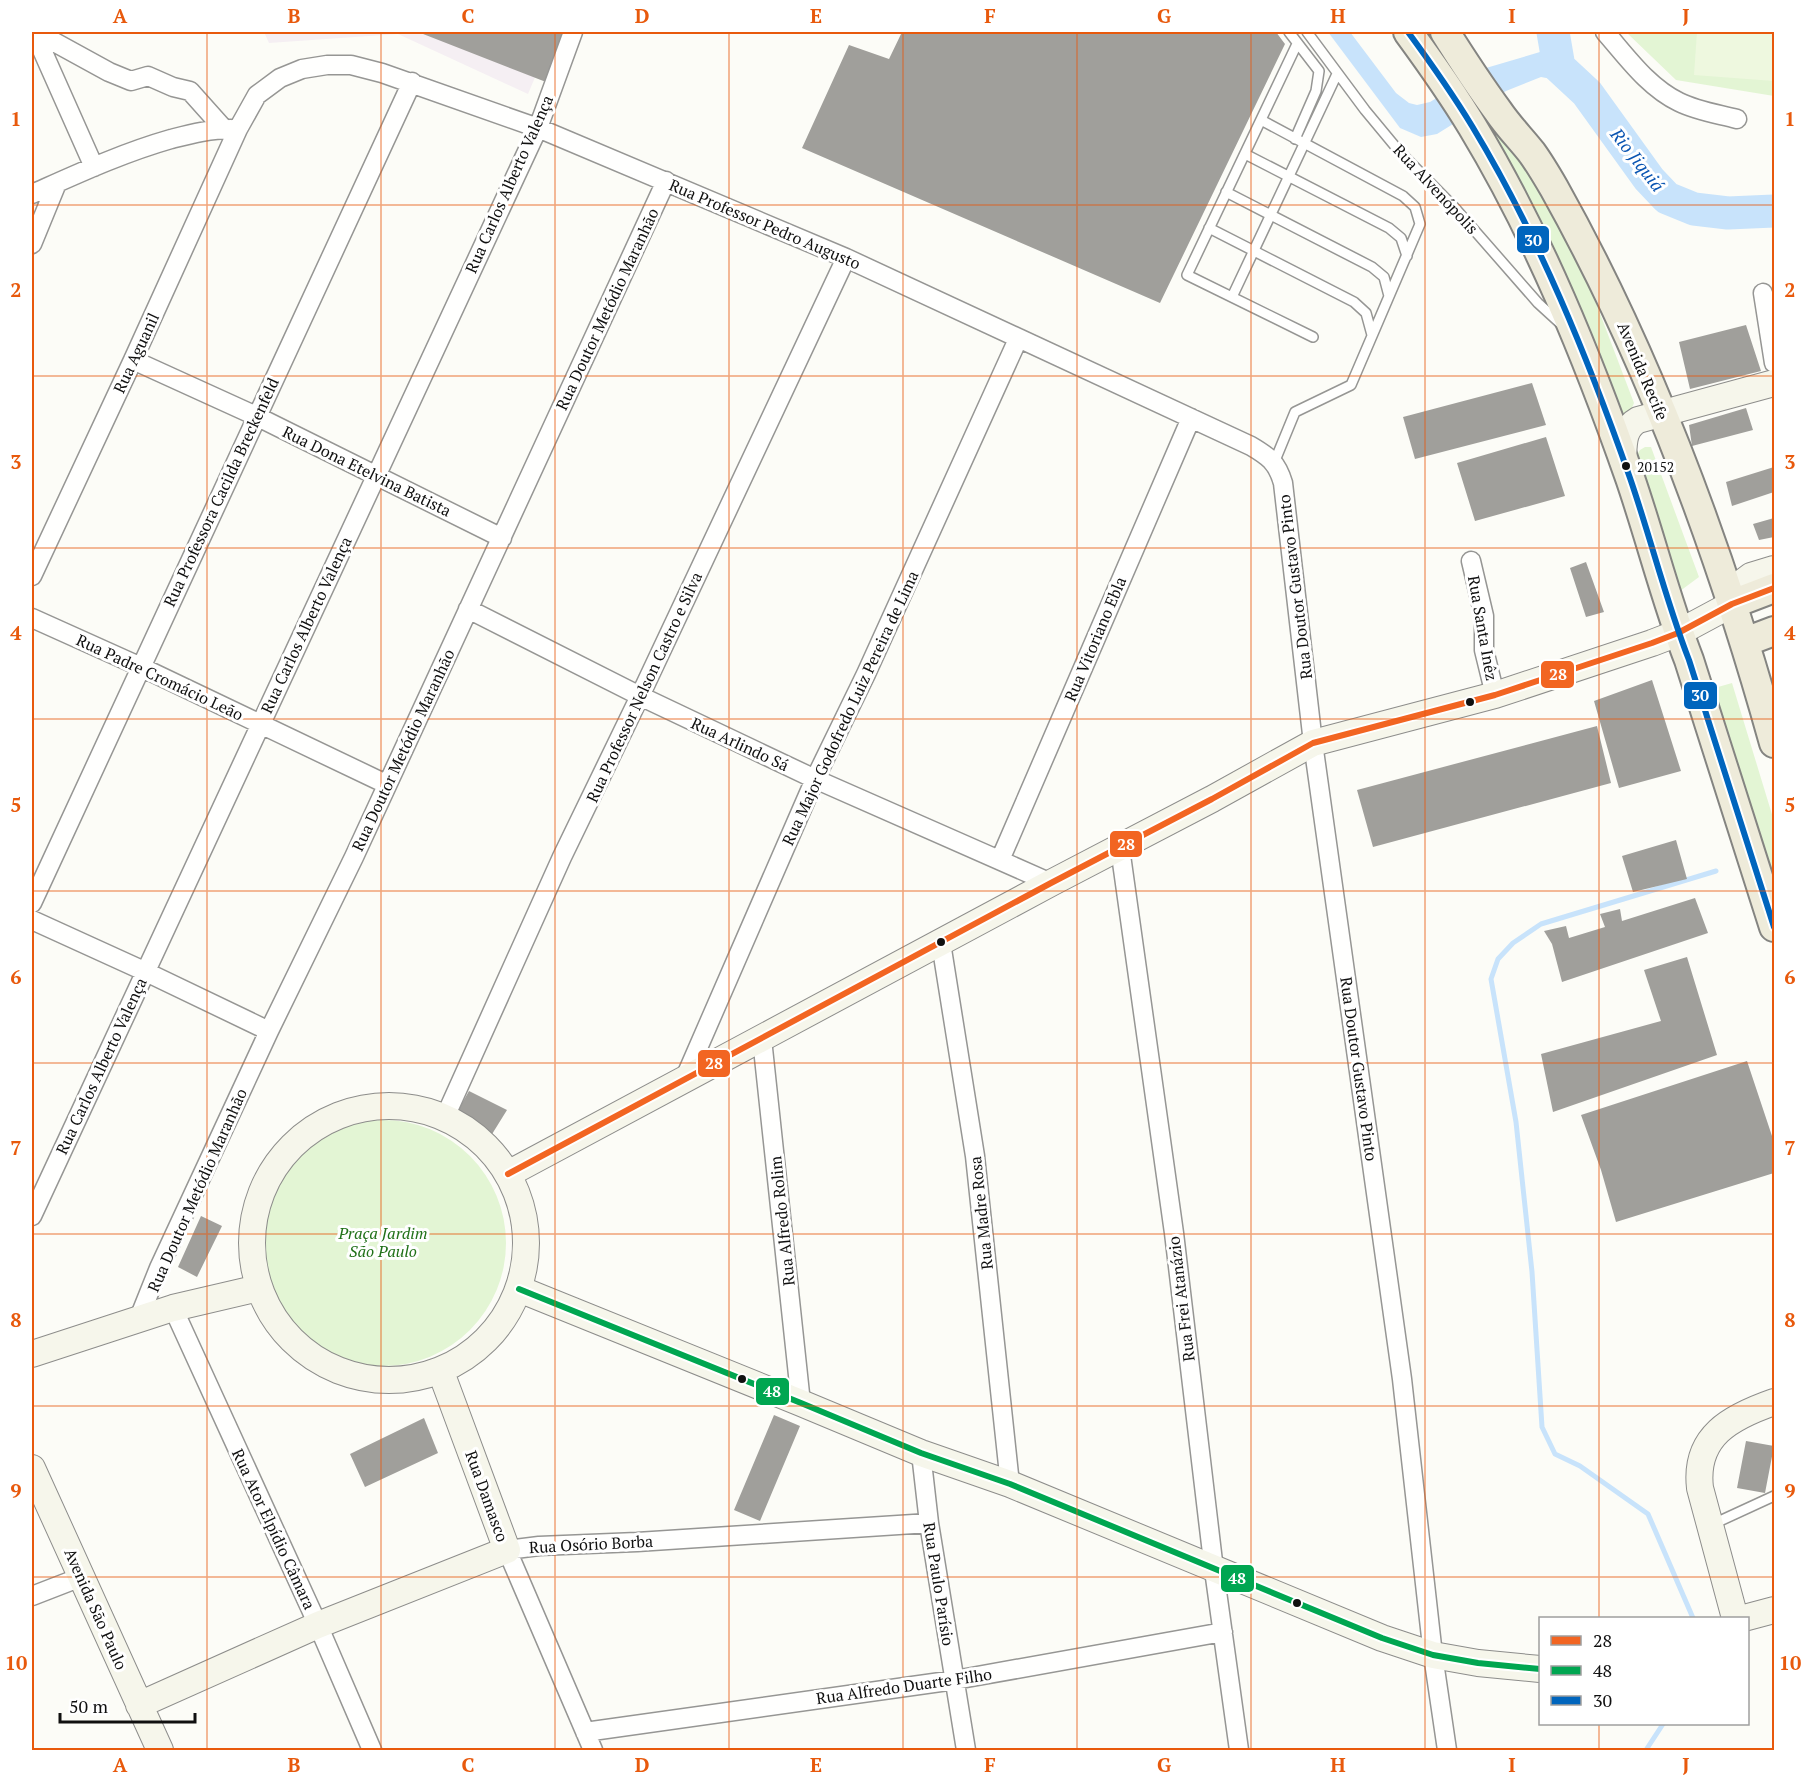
<svg xmlns="http://www.w3.org/2000/svg" width="1806" height="1782" font-family="'PT Serif',serif">
<style>
.industrial{fill:#f5eff3}
.green{fill:#e3f5d4}
.pitch{fill:#eef8df}
.water{fill:#c8e3fb}
.lines{fill:none;stroke-linecap:round;stroke-linejoin:round}
.stream{stroke:#c8e3fb;stroke-width:5}
.river{stroke:#c8e3fb;stroke-width:33}
.building{fill:#a09f9b}
.lane-casing{stroke:#969694;stroke-width:12}
.street-casing{stroke:#969694;stroke-width:21}
.secondary-casing{stroke:#8d8d8b;stroke-width:28}
.primary-casing{stroke:#848481;stroke-width:32}
.lane{stroke:#fffffe;stroke-width:9}
.street{stroke:#fffffe;stroke-width:18}
.secondary{stroke:#f6f6eb;stroke-width:26}
.primary{stroke:#eeebda;stroke-width:28}
.bus-1-casing{stroke:#fff;stroke-width:10}
.bus-2-casing{stroke:#fff;stroke-width:10}
.bus-3-casing{stroke:#fff;stroke-width:10}
.bus-1{stroke:#f26522;stroke-width:6}
.bus-2{stroke:#00a651;stroke-width:6}
.bus-3{stroke:#0065bd;stroke-width:6}
.grid{fill:none;stroke:#e8590c;stroke-width:1.5;stroke-opacity:0.55}
.bus-dot{fill:#101010;stroke:#fff;stroke-width:2}
.labels{text-anchor:middle;stroke-width:6;stroke-linejoin:round;paint-order:stroke}
.bus-label{font-size:14px;fill:#101010;stroke:#fff;text-anchor:start}
.street-label{font-size:16px;fill:#101010;stroke:#fff}
.park-label{font-size:16px;font-style:italic;fill:#207118;stroke:#fff}
.water-label{font-size:18px;font-style:italic;fill:#0a55b2;stroke:#fff}
.line-badge{stroke:#fff;stroke-width:2}
.badge-label{font-size:16px;text-anchor:middle;font-weight:bold;fill:#fff}
.neatline{fill:none;stroke:#e8590c;stroke-width:2}
.grid-label{font-size:20px;text-anchor:middle;font-weight:bold;fill:#e8590c}
</style>
<rect width="100%" height="100%" fill="#fcfcf7"/>
<path class="industrial" d="M 264,32 L 554,32 L 528,94 L 398,34 L 269,43 Z"/>
<path class="green" d="M 1422,32 L 1436,32 L 1552,200 L 1596,303 L 1634,403 C 1631,411 1629,413 1620,415 Z
M 1626,32 L 1774,32 L 1774,96 L 1676,80 Z
M 1645,447 L 1651,447 L 1699,577 L 1676,594 L 1635,457 L 1640,450 Z
M 1732,683 L 1774,821 L 1774,895 L 1711,689 Z
M260 1243a123 123 0 1 1 246 0a123 123 0 1 1-246 0Z"/>
<path class="pitch" d="M 1697,32 L 1774,32 L 1774,81 L 1694,75 Z"/>
<path class="water" d="M 1328,32 L 1350,32 L 1396,93 L 1409,103 L 1417,105 L 1430,102 L 1486,68 L 1550,49 L 1559,67 L 1562,81 L 1541,77 L 1506,91 L 1437,134 L 1421,137 L 1400,128 Z"/>
<g class="lines">
<path class="stream" d="M 1693,1618 L 1648,1514 L 1580,1466 L 1555,1454 L 1542,1427 L 1532,1272 L 1516,1122 L 1491,979 L 1498,959 L 1513,943 L 1541,924 L 1716,871
M 1646,1750 L 1663,1724"/>
<path class="river" d="M 1553,32 L 1559,67 L 1587,93 L 1649,179 L 1667,198 L 1694,209 L 1728,213 L 1774,211"/>
</g>
<path class="building" d="M 418,32 L 565,32 L 546,82 Z
M 902,32 L 1276,32 L 1285,44 L 1160,303 L 802,148 L 849,45 L 889,59 Z
M 1746,325 L 1761,371 L 1690,389 L 1679,342 Z
M 1532,383 L 1546,425 L 1415,459 L 1403,417 Z
M 1746,408 L 1753,430 L 1692,446 L 1689,425 Z
M 1546,437 L 1565,496 L 1475,521 L 1457,463 Z
M 1774,467 L 1774,492 L 1732,506 L 1726,482 Z
M 1774,518 L 1774,537 L 1759,540 L 1753,524 Z
M 1586,562 L 1604,612 L 1586,617 L 1570,568 Z
M 1652,680 L 1681,771 L 1619,788 L 1594,701 Z
M 1597,726 L 1611,783 L 1373,847 L 1357,790 Z
M 1676,840 L 1687,879 L 1633,892 L 1622,856 Z
M 1695,898 L 1708,933 L 1562,982 L 1552,944 L 1544,931 L 1566,926 L 1569,938 L 1605,927 L 1600,914 L 1620,909 L 1622,921 Z
M 1687,957 L 1717,1055 L 1553,1112 L 1541,1054 L 1661,1021 L 1644,970 Z
M 1747,1061 L 1774,1142 L 1774,1173 L 1616,1222 L 1601,1170 L 1581,1115 Z
M 469,1091 L 507,1110 L 489,1139 L 457,1112 Z
M 201,1216 L 222,1226 L 197,1277 L 178,1267 Z
M 774,1415 L 800,1426 L 760,1521 L 734,1510 Z
M 424,1418 L 438,1453 L 365,1487 L 350,1454 Z
M 1746,1441 L 1774,1446 L 1765,1493 L 1737,1488 Z"/>
<g class="lines">
<defs>
<path id="lane" d="M 1289,32 L 1319,71 L 1316,91 L 1295,139
M 1307,32 L 1365,110 L 1399,151 L 1454,207 L 1538,303 L 1561,324
M 1297,44 L 1187,275 L 1313,337
M 1261,120 L 1403,196 L 1415,207 L 1420,224 L 1351,385 L 1295,412 L 1274,463
M 1245,154 L 1389,228 L 1401,238 L 1407,256
M 1226,192 L 1372,267 L 1384,277 L 1389,296
M 1209,228 L 1354,302 L 1366,313 L 1372,335
M 1232,297 L 1337,74
M 1711,1525 L 1774,1496"/>
<path id="street" d="M 34,32 L 94,167
M 36,32 L 109,72 L 131,81 L 148,76 L 173,87 L 190,91 L 224,129
M 1605,32 C 1627,57 1648,87 1679,102 C 1697,111 1718,114 1737,119
M 32,194 C 77,174 122,153 171,139 C 191,134 210,129 231,129
M 32,244 L 57,183
M 1763,293 L 1774,363
M 133,360 L 256,416 L 502,538
M 1471,561 L 1484,616 L 1484,650 L 1495,695
M 32,576 L 133,360 L 238,129 L 257,95 L 280,78 L 302,69 L 327,65 L 351,65 L 382,73 L 538,128 L 846,258 L 1251,446 C 1268,456 1277,462 1283,483 L 1313,743 L 1402,1379 L 1433,1655 L 1447,1750
M 468,609 L 640,696 L 815,779 L 1051,883
M 32,618 L 141,667 L 386,784
M 1120,848 L 1174,1233 L 1214,1570 L 1239,1750
M 1000,860 L 1191,418
M 32,903 L 412,82
M 32,920 L 144,971 L 269,1031
M 941,943 L 975,1156 L 1010,1484
M 762,1039 L 801,1403
M 684,1080 L 815,779 L 866,674 L 1018,339
M 445,1117 L 562,857 L 640,696 L 846,258
M 32,1216 L 538,128 L 573,32
M 173,1308 L 318,1625 L 372,1750
M 139,1318 L 159,1268 L 269,1031 L 354,857 L 666,181
M 921,1453 L 929,1523 L 966,1750
M 32,1596 L 81,1577
M 585,1732 L 955,1680 L 1223,1632
M 593,1750 L 507,1550 L 539,1546 L 637,1542 L 929,1523"/>
<path id="secondary" d="M 1623,460 C 1624,445 1622,429 1638,420 L 1774,383
M252 1243a137 137 0 1 1 274 0a137 137 0 1 1-274 0Z
M 508,1174 L 1051,883 L 1212,799 L 1313,743 L 1495,695 L 1652,643 L 1678,633 L 1732,604 L 1737,590 L 1743,582 L 1751,576 L 1774,569
M 519,1289 L 801,1403 L 921,1453 L 1010,1484 L 1382,1638 L 1433,1655 L 1478,1663 L 1540,1669
M 32,1354 L 173,1308 L 259,1288
M 32,1468 L 160,1750
M 1735,1618 L 1700,1488 C 1694,1436 1731,1417 1774,1402
M 1744,1618 L 1774,1610
M 139,1705 L 318,1625 L 507,1550 L 441,1372"/>
<path id="primary" d="M 1408,32 C 1430,62 1452,93 1472,126 C 1538,235 1588,358 1630,478 C 1651,539 1666,601 1689,660 L 1774,927
M 1445,32 C 1462,59 1479,85 1498,111 C 1508,126 1521,139 1532,153 C 1540,164 1547,176 1554,188 C 1651,361 1721,553 1774,743
M 1732,604 L 1774,588
M 1745,642 L 1774,631"/>
</defs>
<use href="#lane" class="lane-casing"/>
<use href="#street" class="street-casing"/>
<use href="#secondary" class="secondary-casing"/>
<use href="#primary" class="primary-casing"/>
<use href="#lane" class="lane"/>
<use href="#street" class="street"/>
<use href="#secondary" class="secondary"/>
<use href="#primary" class="primary"/>
<defs>
<path id="bus-1" d="M 508,1174 L 1051,883 L 1212,799 L 1313,743 L 1495,695 L 1652,643 L 1678,633 L 1732,604 L 1774,588"/>
<path id="bus-2" d="M 519,1289 L 801,1403 L 921,1453 L 1010,1484 L 1382,1638 L 1433,1655 L 1478,1663 L 1540,1669"/>
<path id="bus-3" d="M 1408,32 C 1430,62 1452,93 1472,126 C 1538,235 1588,358 1630,478 C 1651,539 1666,601 1689,660 L 1774,927"/>
</defs>
<use href="#bus-1" class="bus-1-casing"/>
<use href="#bus-2" class="bus-2-casing"/>
<use href="#bus-3" class="bus-3-casing"/>
<use href="#bus-1" class="bus-1"/>
<use href="#bus-2" class="bus-2"/>
<use href="#bus-3" class="bus-3"/>
</g>
<path class="grid" d="M 207,32 L 207,1750M 381,32 L 381,1750M 555,32 L 555,1750M 729,32 L 729,1750M 903,32 L 903,1750M 1077,32 L 1077,1750M 1251,32 L 1251,1750M 1425,32 L 1425,1750M 1599,32 L 1599,1618M 32,205 L 1774,205M 32,376 L 1774,376M 32,548 L 1774,548M 32,719 L 1774,719M 32,891 L 1774,891M 32,1063 L 1774,1063M 32,1234 L 1774,1234M 32,1406 L 1774,1406M 32,1577 L 1774,1577M 1599,1724 L 1599,1750"/>
<g class="bus-dot">
<circle cx="1626" cy="466" r="5"/>
<circle cx="1470" cy="702" r="5"/>
<circle cx="941" cy="942" r="5"/>
<circle cx="742" cy="1379" r="5"/>
<circle cx="1297" cy="1603" r="5"/>
</g>
<g class="labels">
<g class="bus-label">
<text x="1637" y="472">20152</text>
</g>
<g class="street-label">
<text transform="translate(509 184) rotate(-66)" y="6">Rua Carlos Alberto Valença</text>
<text transform="translate(1436 189) rotate(47)" y="6">Rua Alvenópolis</text>
<text transform="translate(765 224) rotate(23)" y="6">Rua Professor Pedro Augusto</text>
<text transform="translate(607 309) rotate(-65)" y="6">Rua Doutor Metódio Maranhão</text>
<text transform="translate(136 353) rotate(-65)" y="6">Rua Aguanil</text>
<text transform="translate(1643 371) rotate(67)" y="6">Avenida Recife</text>
<text transform="translate(367 471) rotate(26)" y="6">Rua Dona Etelvina Batista</text>
<text transform="translate(221 492) rotate(-65)" y="6">Rua Professora Cacilda Breckenfeld</text>
<text transform="translate(1295 587) rotate(-97)" y="6">Rua Doutor Gustavo Pinto</text>
<text transform="translate(306 625) rotate(-65)" y="6">Rua Carlos Alberto Valença</text>
<text transform="translate(1483 628) rotate(80)" y="6">Rua Santa Inêz</text>
<text transform="translate(1095 639) rotate(-67)" y="6">Rua Vitoriano Ebla</text>
<text transform="translate(160 677) rotate(25)" y="6">Rua Padre Cromácio Leão</text>
<text transform="translate(644 687) rotate(-65)" y="6">Rua Professor Nelson Castro e Silva</text>
<text transform="translate(850 708) rotate(-65)" y="6">Rua Major Godofredo Luiz Pereira de Lima</text>
<text transform="translate(740 744) rotate(25)" y="6">Rua Arlindo Sá</text>
<text transform="translate(403 750) rotate(-65)" y="6">Rua Doutor Metódio Maranhão</text>
<text transform="translate(101 1066) rotate(-65)" y="6">Rua Carlos Alberto Valença</text>
<text transform="translate(1359 1069) rotate(82)" y="6">Rua Doutor Gustavo Pinto</text>
<text transform="translate(197 1190) rotate(-66)" y="6">Rua Doutor Metódio Maranhão</text>
<text transform="translate(981 1213) rotate(-96)" y="6">Rua Madre Rosa</text>
<text transform="translate(782 1221) rotate(-96)" y="6">Rua Alfredo Rolim</text>
<text transform="translate(1181 1299) rotate(-97)" y="6">Rua Frei Atanázio</text>
<text transform="translate(487 1496) rotate(70)" y="6">Rua Damasco</text>
<text transform="translate(274 1529) rotate(65)" y="6">Rua Ator Elpídio Câmara</text>
<text transform="translate(591 1544) rotate(-3)" y="6">Rua Osório Borba</text>
<text transform="translate(939 1584) rotate(81)" y="6">Rua Paulo Parísio</text>
<text transform="translate(96 1609) rotate(66)" y="6">Avenida São Paulo</text>
<text transform="translate(904 1686) rotate(-8)" y="6">Rua Alfredo Duarte Filho</text>
</g>
<g class="park-label">
<text x="383" y="1239">Praça Jardim<tspan x="383" dy="18">São Paulo</tspan></text>
</g>
<g class="water-label">
<text transform="translate(1637 160) rotate(52)" y="6">Rio Jiquiá</text>
</g>
</g>
<g class="line-badge">
<rect x="1516" y="225" width="34" height="29" rx="6" fill="#0065bd"/>
<rect x="1540" y="660" width="35" height="29" rx="6" fill="#f26522"/>
<rect x="1683" y="681" width="35" height="29" rx="6" fill="#0065bd"/>
<rect x="1109" y="830" width="34" height="28" rx="6" fill="#f26522"/>
<rect x="697" y="1049" width="34" height="29" rx="6" fill="#f26522"/>
<rect x="755" y="1377" width="35" height="29" rx="6" fill="#00a651"/>
<rect x="1220" y="1564" width="35" height="29" rx="6" fill="#00a651"/>
</g>
<g class="badge-label">
<text x="1533" y="246">30</text>
<text x="1558" y="680">28</text>
<text x="1700" y="701">30</text>
<text x="1126" y="850">28</text>
<text x="714" y="1069">28</text>
<text x="772" y="1397">48</text>
<text x="1237" y="1584">48</text>
</g>
<rect width="1806" height="1782" fill="none" stroke="#ffffff" stroke-width="66"/>
<rect x="1539" y="1617" width="210" height="108" fill="#ffffff" stroke="#9f9f9f" stroke-width="1.5"/>
<rect x="1551" y="1636" width="30" height="9" fill="#f26522" stroke="#9f9f9f" stroke-width="1.5"/>
<text x="1593" y="1647" font-size="18" fill="#101010">28</text>
<rect x="1551" y="1666" width="30" height="9" fill="#00a651" stroke="#9f9f9f" stroke-width="1.5"/>
<text x="1593" y="1677" font-size="18" fill="#101010">48</text>
<rect x="1551" y="1696" width="30" height="9" fill="#0065bd" stroke="#9f9f9f" stroke-width="1.5"/>
<text x="1593" y="1707" font-size="18" fill="#101010">30</text>
<path d="M60 1713v9h135v-9" fill="none" stroke="#101010" stroke-width="3"/>
<text x="69" y="1713" font-size="18" fill="#101010" stroke="#ffffff" stroke-width="4.5" paint-order="stroke">50 m</text>
<rect x="33" y="33" width="1740" height="1716" class="neatline"/>
<g class="grid-label">
<text x="120" y="23">A</text>
<text x="294" y="23">B</text>
<text x="468" y="23">C</text>
<text x="642" y="23">D</text>
<text x="816" y="23">E</text>
<text x="990" y="23">F</text>
<text x="1164" y="23">G</text>
<text x="1338" y="23">H</text>
<text x="1512" y="23">I</text>
<text x="1686" y="23">J</text>
<text x="16" y="126">1</text>
<text x="1790" y="126">1</text>
<text x="16" y="297">2</text>
<text x="1790" y="297">2</text>
<text x="16" y="469">3</text>
<text x="1790" y="469">3</text>
<text x="16" y="640">4</text>
<text x="1790" y="640">4</text>
<text x="16" y="812">5</text>
<text x="1790" y="812">5</text>
<text x="16" y="984">6</text>
<text x="1790" y="984">6</text>
<text x="16" y="1155">7</text>
<text x="1790" y="1155">7</text>
<text x="16" y="1327">8</text>
<text x="1790" y="1327">8</text>
<text x="16" y="1498">9</text>
<text x="1790" y="1498">9</text>
<text x="16" y="1670">10</text>
<text x="1790" y="1670">10</text>
<text x="120" y="1772">A</text>
<text x="294" y="1772">B</text>
<text x="468" y="1772">C</text>
<text x="642" y="1772">D</text>
<text x="816" y="1772">E</text>
<text x="990" y="1772">F</text>
<text x="1164" y="1772">G</text>
<text x="1338" y="1772">H</text>
<text x="1512" y="1772">I</text>
<text x="1686" y="1772">J</text>
</g>
</svg>
